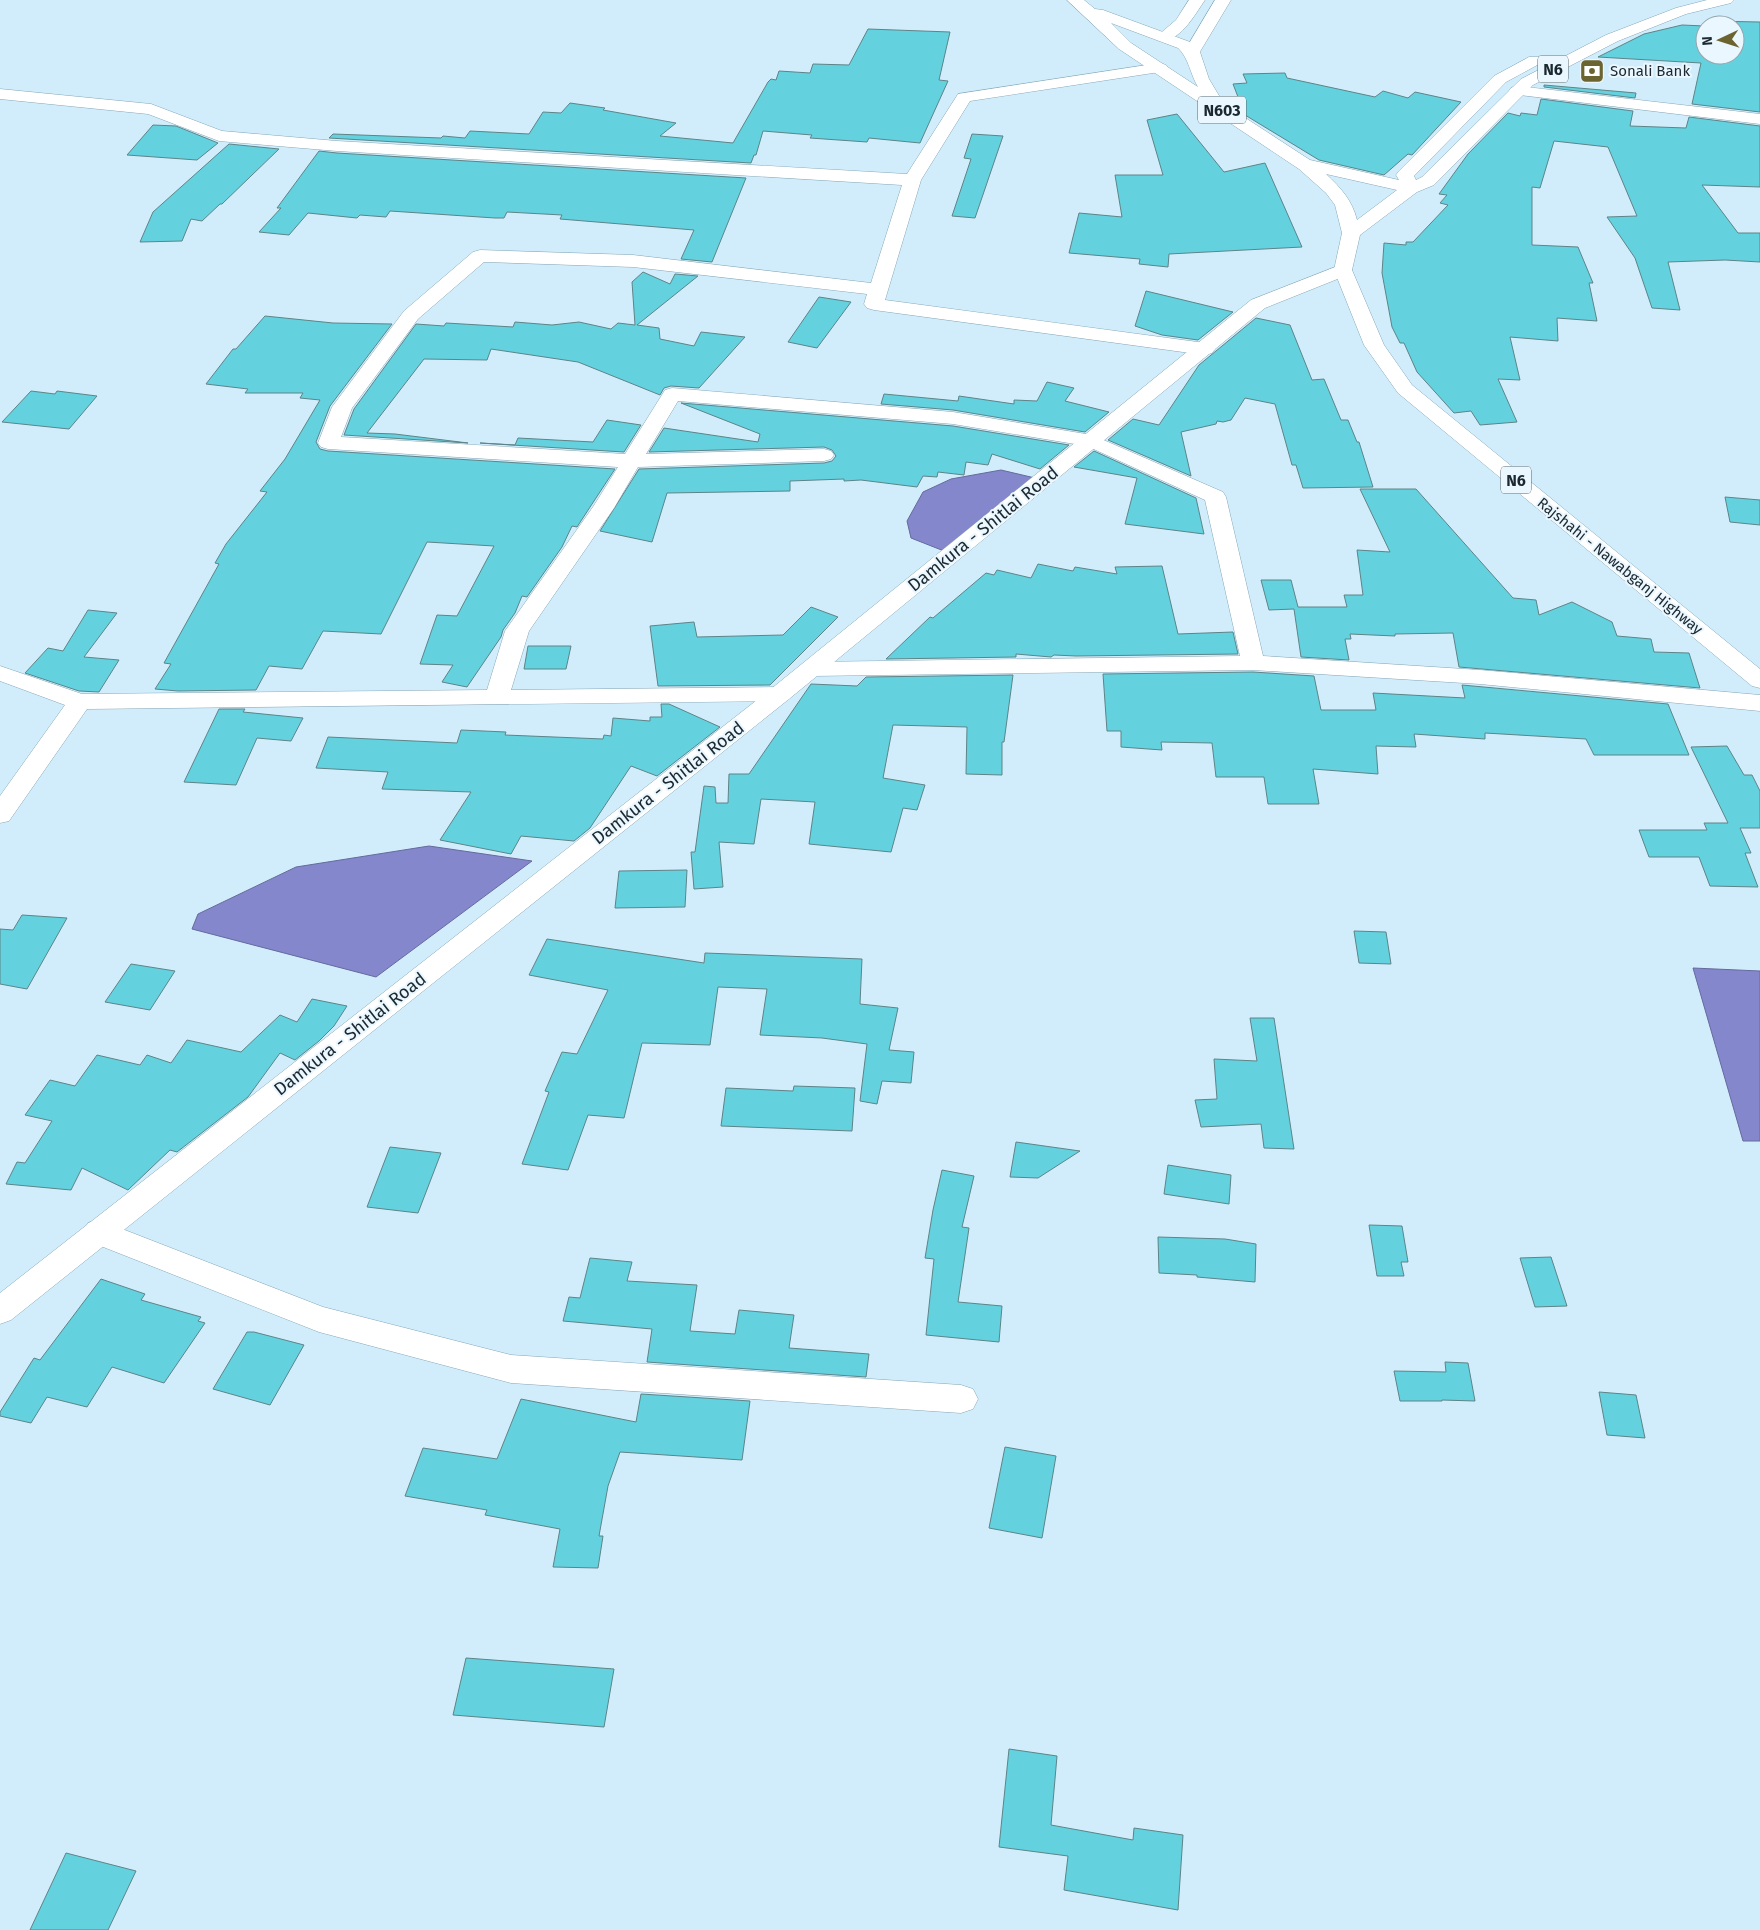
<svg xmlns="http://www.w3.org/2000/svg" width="1760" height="1930" font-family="'Fira Sans',sans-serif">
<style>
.water{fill:#8587cc;stroke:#656a9d}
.building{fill:#63d2de;stroke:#5d8488}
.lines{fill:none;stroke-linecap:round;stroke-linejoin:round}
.minor-casing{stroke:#86a7b8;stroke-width:1}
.tertiary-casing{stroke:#86a7b8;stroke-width:1}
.primary-casing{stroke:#86a7b8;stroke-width:1}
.trunk-casing{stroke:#86a7b8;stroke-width:1}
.minor{fill:#fff;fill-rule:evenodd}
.tertiary{fill:#fff;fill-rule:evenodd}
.primary{fill:#fff;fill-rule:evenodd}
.trunk{fill:#fff;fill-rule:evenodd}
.labels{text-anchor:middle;stroke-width:4;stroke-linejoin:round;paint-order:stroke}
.far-poi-label{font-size:15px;fill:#1b282f;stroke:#eaf7ff;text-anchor:start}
.far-street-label{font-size:15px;fill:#1b282f;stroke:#eaf7ff}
.shield{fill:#eaf7ff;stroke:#59666d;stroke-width:1}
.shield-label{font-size:16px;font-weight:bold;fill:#1b282f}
.street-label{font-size:18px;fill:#1b282f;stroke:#eaf7ff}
</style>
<rect width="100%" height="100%" fill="#d1edfb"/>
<path class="water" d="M 1001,470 L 1035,478 L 944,551 L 911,538 L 907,521 L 923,492 L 951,479 Z
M 429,846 L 532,861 L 376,977 L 192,929 L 198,914 L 296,867 Z
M 1693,968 L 1760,971 L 1760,1141 L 1743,1141 Z"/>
<path class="building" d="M 1710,21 L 1760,22 L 1760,112 L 1692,104 L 1701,63 L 1598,57 L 1644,34 L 1682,25 L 1705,26 L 1705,55 L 1735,55 L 1735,25 L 1712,25 Z
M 868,29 L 950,32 L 939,80 L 948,81 L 920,143 L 869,138 L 867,142 L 810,138 L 812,135 L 763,131 L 756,155 L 754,155 L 751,163 L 329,138 L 333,134 L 441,138 L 443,136 L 465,138 L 470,131 L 529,134 L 543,112 L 561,113 L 570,103 L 605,108 L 603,110 L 676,123 L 660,136 L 733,143 L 768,82 L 771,79 L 776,80 L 779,71 L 810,73 L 813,64 L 849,65 Z
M 1285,73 L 1287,78 L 1375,97 L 1383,91 L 1408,98 L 1415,92 L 1461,102 L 1412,155 L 1408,154 L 1384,175 L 1319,160 L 1240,112 L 1225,103 L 1222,97 L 1238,97 L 1233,84 L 1247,83 L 1243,74 Z
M 1544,85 L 1636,93 L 1635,98 L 1544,87 Z
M 1541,99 L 1633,111 L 1630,126 L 1686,128 L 1689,117 L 1760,126 L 1760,187 L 1702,185 L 1738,233 L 1760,233 L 1760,262 L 1725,260 L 1668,262 L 1680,310 L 1652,308 L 1635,258 L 1607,217 L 1637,216 L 1608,147 L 1554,141 L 1540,188 L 1532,187 L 1532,245 L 1578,247 L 1593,283 L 1589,283 L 1597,321 L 1557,318 L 1558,341 L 1510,337 L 1520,380 L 1498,379 L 1517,422 L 1480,425 L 1471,411 L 1454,413 L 1417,372 L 1404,343 L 1400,343 L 1392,327 L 1382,273 L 1384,243 L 1406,245 L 1406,242 L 1413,242 L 1448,205 L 1440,203 L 1447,195 L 1439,194 L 1468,154 L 1508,113 L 1520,116 L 1521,113 L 1537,115 Z
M 1177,114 L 1224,172 L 1265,163 L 1302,247 L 1169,254 L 1168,267 L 1139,264 L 1140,259 L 1069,253 L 1079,213 L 1122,217 L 1115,175 L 1163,175 L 1147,120 Z
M 153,125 L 176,126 L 218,143 L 197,160 L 127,155 Z
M 972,134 L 1003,136 L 975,218 L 952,216 L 971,159 L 964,158 Z
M 229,144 L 279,149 L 222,204 L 220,204 L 202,221 L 191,219 L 182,241 L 140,242 L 153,212 Z
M 319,151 L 337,153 L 746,178 L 712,262 L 681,259 L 694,230 L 560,219 L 562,215 L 507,212 L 504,218 L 495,218 L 390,211 L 386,217 L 360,215 L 357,218 L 308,213 L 289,235 L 259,232 L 281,208 L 277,208 Z
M 643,272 L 670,284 L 675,274 L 698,276 L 637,325 L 659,328 L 660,339 L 694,346 L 701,332 L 745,337 L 699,388 L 671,386 L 664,388 L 660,395 L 578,362 L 491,349 L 487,360 L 424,359 L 367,433 L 395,434 L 468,443 L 344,435 L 354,409 L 416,324 L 444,326 L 446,323 L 513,327 L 515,322 L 552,325 L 579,322 L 611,329 L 618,323 L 635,325 L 632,282 Z
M 1146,291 L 1233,312 L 1198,340 L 1162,335 L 1135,326 Z
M 819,297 L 851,302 L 817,348 L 788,342 Z
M 265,316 L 333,323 L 392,324 L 330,406 L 316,442 L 320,449 L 328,451 L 615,469 L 577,527 L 572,526 L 562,547 L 527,597 L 522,596 L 515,613 L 503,630 L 501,637 L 467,687 L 442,682 L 453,665 L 420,664 L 437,615 L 457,616 L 494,546 L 427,542 L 381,634 L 323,631 L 302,669 L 269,666 L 256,690 L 178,691 L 155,689 L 171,664 L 164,663 L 219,564 L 215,563 L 226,544 L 267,492 L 260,491 L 285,459 L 320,400 L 300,398 L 303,393 L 245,393 L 248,389 L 206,384 L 233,349 L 236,349 Z
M 1256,318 L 1290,325 L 1312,380 L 1324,379 L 1341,420 L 1348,420 L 1357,442 L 1359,442 L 1373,487 L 1303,488 L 1296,465 L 1292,465 L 1275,404 L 1245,398 L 1231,420 L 1223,422 L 1217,421 L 1216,424 L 1181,432 L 1191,476 L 1108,440 L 1133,419 L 1159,425 L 1199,365 Z
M 1047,382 L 1074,388 L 1065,401 L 1109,412 L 1085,432 L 953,410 L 881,404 L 884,394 L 958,401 L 959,396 L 1014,404 L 1014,400 L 1037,401 Z
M 31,391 L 55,394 L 57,391 L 97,396 L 69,429 L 2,422 Z
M 681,403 L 953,426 L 1069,445 L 1040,469 L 992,454 L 988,465 L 966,462 L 964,475 L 938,472 L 937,477 L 923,476 L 917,487 L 861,480 L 844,481 L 844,479 L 790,481 L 790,491 L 667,493 L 652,542 L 600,531 L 639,469 L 824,463 L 832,461 L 836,456 L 832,450 L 824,447 L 649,452 L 664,428 L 758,442 L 760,434 Z
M 607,420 L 641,425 L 624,452 L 480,443 L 515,445 L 518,438 L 593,442 Z
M 1094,451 L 1196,498 L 1204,534 L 1125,524 L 1137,478 L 1074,467 Z
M 1360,489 L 1416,489 L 1513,598 L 1536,600 L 1539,615 L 1572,602 L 1612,622 L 1617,636 L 1651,639 L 1654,652 L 1689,653 L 1700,688 L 1459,667 L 1453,633 L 1395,634 L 1395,636 L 1350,634 L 1351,639 L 1345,639 L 1349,660 L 1301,657 L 1294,609 L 1269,610 L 1261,580 L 1291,580 L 1298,607 L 1347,607 L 1344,595 L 1363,595 L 1357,550 L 1390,552 Z
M 1725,497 L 1760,500 L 1760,525 L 1730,522 Z
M 1038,564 L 1073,571 L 1075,567 L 1117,574 L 1115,567 L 1162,566 L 1178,634 L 1233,632 L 1238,654 L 1076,656 L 1054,655 L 1051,657 L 1016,654 L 1016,657 L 886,659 L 930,617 L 933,618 L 986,573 L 994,575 L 997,570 L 1031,578 Z
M 811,607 L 838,617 L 770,685 L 658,686 L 650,626 L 694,622 L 697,637 L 783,635 Z
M 88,610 L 117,613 L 84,657 L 119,660 L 99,692 L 79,691 L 25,673 L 48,648 L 63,651 Z
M 528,646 L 571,646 L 566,669 L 524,669 Z
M 1253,672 L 1314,676 L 1321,710 L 1376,710 L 1373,693 L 1465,698 L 1462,685 L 1668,704 L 1689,755 L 1594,755 L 1586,739 L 1485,733 L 1485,739 L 1414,734 L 1416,747 L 1376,746 L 1378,774 L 1313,769 L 1319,804 L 1268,804 L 1264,777 L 1216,777 L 1212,743 L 1161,742 L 1162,750 L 1121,747 L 1121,731 L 1107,731 L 1103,674 Z
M 1013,675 L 1004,742 L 1002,742 L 1002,775 L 966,774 L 967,727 L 893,725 L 883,778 L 925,785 L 917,810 L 903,808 L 891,852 L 809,844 L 815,802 L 761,799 L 754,844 L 719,842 L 723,887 L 694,889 L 691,852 L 695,852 L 704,786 L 715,787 L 716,803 L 728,803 L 729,774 L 749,774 L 811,684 L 857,686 L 866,677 Z
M 661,704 L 669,704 L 720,727 L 657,776 L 631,766 L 590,828 L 574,841 L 521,836 L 511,854 L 440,840 L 471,792 L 382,789 L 388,772 L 316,768 L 328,737 L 457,743 L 461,730 L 506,732 L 505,735 L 603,739 L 604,735 L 611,736 L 613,718 L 650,721 L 650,717 L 662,717 Z
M 219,709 L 245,709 L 243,712 L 303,718 L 291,741 L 257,738 L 236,785 L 184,782 Z
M 1727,746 L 1744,775 L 1752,775 L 1760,791 L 1760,828 L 1740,828 L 1751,853 L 1745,853 L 1758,887 L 1710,886 L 1699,857 L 1649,857 L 1639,830 L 1707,830 L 1704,823 L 1728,823 L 1691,747 Z
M 687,870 L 685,907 L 615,908 L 619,871 Z
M 22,915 L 67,918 L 27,989 L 0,984 L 0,929 L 13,930 Z
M 1354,931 L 1386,932 L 1391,964 L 1359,963 Z
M 547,939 L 704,963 L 705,953 L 862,959 L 860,1004 L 898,1008 L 889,1050 L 914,1052 L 911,1083 L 882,1081 L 877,1104 L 860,1101 L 867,1044 L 822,1038 L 760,1035 L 767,989 L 718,987 L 710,1045 L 642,1043 L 624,1118 L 588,1115 L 568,1170 L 522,1164 L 549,1092 L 545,1091 L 562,1052 L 577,1054 L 608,990 L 529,975 Z
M 131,964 L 175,971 L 150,1010 L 105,1002 Z
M 312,999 L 347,1006 L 334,1026 L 319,1041 L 295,1060 L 280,1053 L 248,1097 L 177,1152 L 170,1150 L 128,1190 L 82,1168 L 71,1190 L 6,1184 L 17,1162 L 25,1163 L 52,1121 L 25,1115 L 50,1080 L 75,1086 L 97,1055 L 140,1065 L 147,1055 L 171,1063 L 187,1040 L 241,1052 L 280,1015 L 297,1022 Z
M 1250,1018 L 1274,1018 L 1294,1149 L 1264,1148 L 1261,1124 L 1201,1127 L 1195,1100 L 1217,1099 L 1214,1059 L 1257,1061 Z
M 794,1086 L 855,1088 L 852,1131 L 721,1126 L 726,1088 L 793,1091 Z
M 1016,1142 L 1080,1151 L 1038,1178 L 1010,1177 Z
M 390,1147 L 441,1153 L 418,1213 L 367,1207 Z
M 1168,1165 L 1231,1175 L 1229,1204 L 1164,1194 Z
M 942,1170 L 974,1176 L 962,1227 L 969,1228 L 958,1302 L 1002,1306 L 999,1342 L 926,1335 L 934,1259 L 925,1258 L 933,1210 Z
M 1369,1225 L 1402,1226 L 1408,1262 L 1401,1262 L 1404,1276 L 1377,1276 Z
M 1158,1237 L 1225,1239 L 1256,1244 L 1255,1282 L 1197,1277 L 1197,1275 L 1159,1273 Z
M 1551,1257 L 1567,1306 L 1535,1307 L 1520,1258 Z
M 590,1258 L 632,1262 L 627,1281 L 697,1285 L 690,1331 L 735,1334 L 739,1310 L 794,1315 L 789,1348 L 869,1354 L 866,1377 L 647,1362 L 652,1329 L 563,1321 L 569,1297 L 580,1298 Z
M 101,1279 L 145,1294 L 141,1300 L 201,1317 L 198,1321 L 205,1323 L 164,1383 L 112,1367 L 87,1407 L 47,1397 L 31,1423 L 0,1416 L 0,1412 L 34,1358 L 40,1360 Z
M 247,1332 L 254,1332 L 304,1345 L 270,1405 L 213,1389 Z
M 1445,1362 L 1468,1363 L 1475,1401 L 1442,1400 L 1442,1401 L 1400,1401 L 1394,1371 L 1446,1372 Z
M 1599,1392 L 1636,1395 L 1645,1438 L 1607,1435 Z
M 641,1394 L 750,1401 L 742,1460 L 620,1452 L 608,1486 L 599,1536 L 603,1536 L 598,1568 L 553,1567 L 560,1529 L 485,1515 L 487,1510 L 405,1496 L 423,1448 L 497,1459 L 521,1399 L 636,1422 Z
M 1005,1447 L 1056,1456 L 1042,1538 L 989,1528 Z
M 466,1658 L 614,1669 L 604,1727 L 453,1715 Z
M 1009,1749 L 1057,1756 L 1051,1825 L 1133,1840 L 1134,1828 L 1183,1835 L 1178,1910 L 1064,1890 L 1068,1856 L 999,1847 Z
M 66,1853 L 136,1871 L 108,1930 L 30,1930 Z"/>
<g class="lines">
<defs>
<path id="minor" d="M 1160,63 L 1166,65 L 1168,68 L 1166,71 L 970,101 L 921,180 L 885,300 L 1205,343 L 1212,345 L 1215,349 L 1212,353 L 1205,355 L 874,310 L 867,308 L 864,304 L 867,294 L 633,267 L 484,262 L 418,319 L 352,408 L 341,437 L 625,454 L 665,390 L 672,388 L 953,412 L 1092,435 L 1223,492 L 1226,497 L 1263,656 L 1480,670 L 1760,695 L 1760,711 L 1480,684 L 1253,670 L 811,676 L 803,674 L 799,669 L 803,664 L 811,662 L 1240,656 L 1205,500 L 1087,446 L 953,424 L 678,401 L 646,454 L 824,449 L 831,451 L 834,455 L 831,459 L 824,461 L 638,467 L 614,508 L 529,631 L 511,690 L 780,687 L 789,689 L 792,694 L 789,699 L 780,701 L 87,709 L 9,821 L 0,823 L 0,796 L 65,705 L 0,681 L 0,666 L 82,694 L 487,690 L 505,631 L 593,507 L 618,467 L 328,449 L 321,447 L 318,443 L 332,407 L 404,311 L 473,252 L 480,250 L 633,255 L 871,283 L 902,185 L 337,151 L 219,141 L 148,114 L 0,99 L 0,89 L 151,104 L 222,131 L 337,141 L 907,174 L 958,94 Z
M 1517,86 L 1760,114 L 1760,124 L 1511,94 L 1509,91 L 1511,88 Z
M 99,1220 L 323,1307 L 511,1355 L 961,1385 L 973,1389 L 978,1399 L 973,1409 L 961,1413 L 511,1383 L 319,1332 L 88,1241 L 84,1232 L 88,1223 Z"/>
<path id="tertiary" d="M 1343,264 L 1350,266 L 1352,270 L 1350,274 L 1265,308 L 789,699 L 11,1320 L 0,1324 L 0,1293 L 771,689 L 1251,300 Z"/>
<path id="primary" d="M 1189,0 L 1205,0 C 1195,14 1179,45 1158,40 L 1156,37 L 1176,20 Z
M 1215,0 L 1231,0 L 1198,55 L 1186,55 L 1184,52 Z"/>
<path id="trunk" d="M 1067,0 L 1084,0 L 1095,9 L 1103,10 L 1190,42 L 1200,52 L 1209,79 L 1224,104 L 1310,160 L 1399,180 L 1396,175 L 1399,171 L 1494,76 L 1529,57 L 1541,57 L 1543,60 L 1541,63 L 1506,82 L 1414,176 L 1416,180 L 1422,177 L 1521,79 L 1606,35 L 1676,8 L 1707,0 L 1734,0 L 1731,3 L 1686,14 L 1618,41 L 1533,85 L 1434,185 L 1417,192 L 1360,235 L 1352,270 L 1384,345 L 1412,385 L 1760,669 L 1760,688 L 1752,686 L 1398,393 L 1364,345 L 1334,270 L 1342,233 L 1335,205 L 1326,193 L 1299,169 L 1119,49 ZM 1111,23 L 1178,48 C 1189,58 1190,74 1198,87 L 1131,43 ZM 1326,174 L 1397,190 L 1357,220 C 1352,200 1341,188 1326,174 Z"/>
</defs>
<use href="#minor" class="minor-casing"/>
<use href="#tertiary" class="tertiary-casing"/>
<use href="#primary" class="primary-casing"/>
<use href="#trunk" class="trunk-casing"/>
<use href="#minor" class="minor"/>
<use href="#tertiary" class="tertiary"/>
<use href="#primary" class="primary"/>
<use href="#trunk" class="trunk"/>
</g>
<defs>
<symbol id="bank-square" viewBox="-11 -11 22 22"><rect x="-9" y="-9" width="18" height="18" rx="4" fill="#6b6431" stroke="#eaf7ff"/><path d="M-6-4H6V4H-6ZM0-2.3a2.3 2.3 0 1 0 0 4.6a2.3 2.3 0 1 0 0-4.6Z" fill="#fff"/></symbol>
</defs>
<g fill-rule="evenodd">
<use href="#bank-square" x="1578" y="57" width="28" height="28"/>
</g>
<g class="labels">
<g class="far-poi-label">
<text x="1610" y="76">Sonali Bank</text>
</g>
<g class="far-street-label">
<text transform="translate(1620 566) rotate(39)" y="5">Rajshahi - Nawabganj Highway</text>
</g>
<g class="shield">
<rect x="1538" y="55.5" width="30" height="27" rx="4"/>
<rect x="1198" y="96.5" width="48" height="27" rx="4"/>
<rect x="1501" y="466.5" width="30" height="27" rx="4"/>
</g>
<g class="shield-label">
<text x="1553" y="75">N6</text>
<text x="1222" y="116">N603</text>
<text x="1516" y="486">N6</text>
</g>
<g class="street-label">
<text transform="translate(983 529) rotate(-39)" y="6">Damkura - Shitlai Road</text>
<text transform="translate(668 783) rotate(-38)" y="6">Damkura - Shitlai Road</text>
<text transform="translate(350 1034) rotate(-38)" y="6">Damkura - Shitlai Road</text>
</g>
</g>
<g transform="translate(1720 40) rotate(266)"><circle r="24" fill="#eaf7ff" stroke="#97a4ac"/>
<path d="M0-4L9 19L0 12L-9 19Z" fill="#6b6431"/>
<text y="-8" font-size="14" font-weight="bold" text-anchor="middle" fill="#1b282f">N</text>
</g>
</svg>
